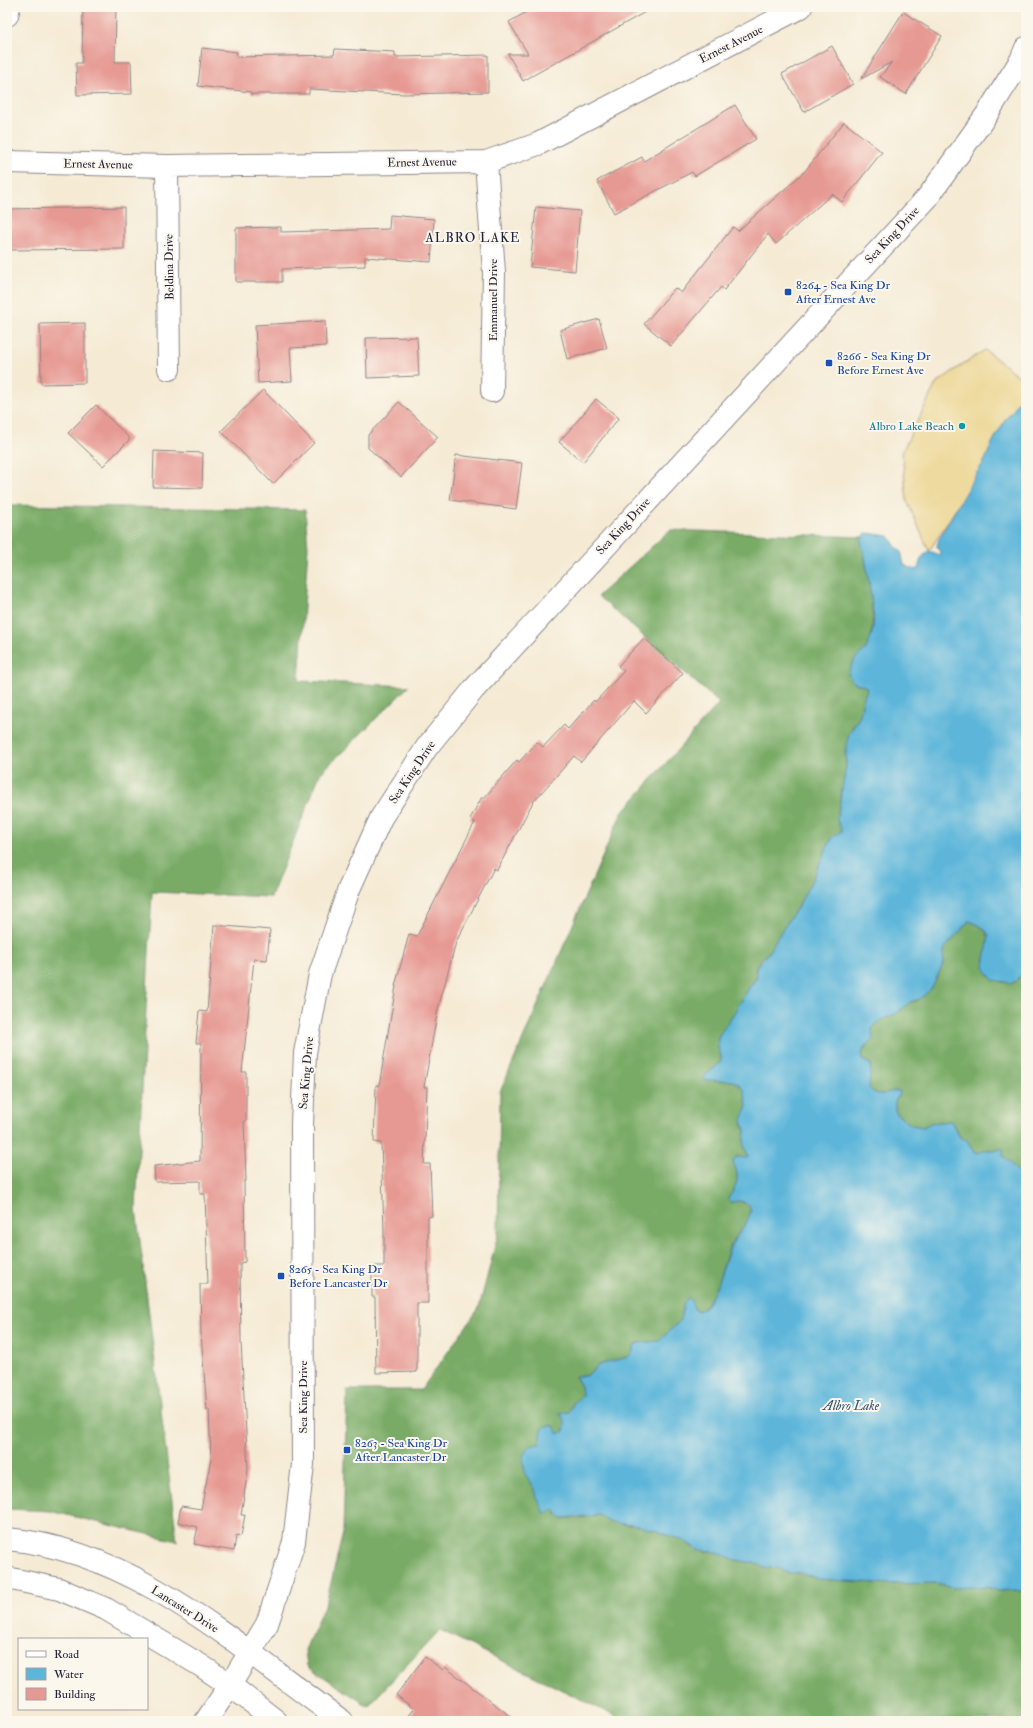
<svg xmlns="http://www.w3.org/2000/svg" width="1033" height="1728" font-family="'IM FELL Double Pica',serif">
<style>
.forest{fill:#79ab66;stroke:#4e6650}
.sand{fill:#eeda9e;stroke:#887e6c}
.water{fill:#5db6da;stroke:#406c8a}
.building{fill:#e69993}
.lines{fill:none;stroke-linecap:round;stroke-linejoin:round}
.minor-casing{stroke:#8c8688;stroke-width:24}
.minor{stroke:#fff;stroke-width:22}
.transit-dot{fill:#1a4fb4;stroke:#fbf7ec;stroke-width:1.5}
.culture-dot{fill:#0f9aa8;stroke:#fbf7ec;stroke-width:1.5}
.labels{text-anchor:middle;stroke-width:4;stroke-linejoin:round;paint-order:stroke}
.street-label{font-size:12px;fill:#22223b;stroke:#fbf7ec}
.transit-label{font-size:12px;fill:#164399;stroke:#fbf7ec;text-anchor:start}
.culture-label{font-size:12px;fill:#0d838f;stroke:#fbf7ec;text-anchor:end}
.neighbourhood-label{font-size:13px;letter-spacing:1px;fill:#22223b;stroke:#fbf7ec}
.water-label{font-size:13px;font-style:italic;fill:#375673;stroke:#fbf7ec}
</style>
<rect width="100%" height="100%" fill="#fbf7ec"/>
<filter id="ink" filterUnits="userSpaceOnUse"><feTurbulence type="fractalNoise" baseFrequency=".025" numOctaves="2"/><feDisplacementMap in="SourceGraphic" scale="8" xChannelSelector="R" yChannelSelector="G"/><feConvolveMatrix kernelMatrix="1 2 1 2 8 2 1 2 1" color-interpolation-filters="sRGB"/></filter>
<filter id="wash" filterUnits="userSpaceOnUse"><feTurbulence type="fractalNoise" baseFrequency=".012" numOctaves="4" result="noise"/><feDisplacementMap in="SourceGraphic" scale="16" xChannelSelector="R" yChannelSelector="G"/><feGaussianBlur stdDeviation="0.9" result="paint"/><feColorMatrix in="noise" values="0 0 0 0 0 0 0 0 0 0 0 0 0 0 0 0 0 1.4 0 .05"/><feComposite in="paint" operator="in"/></filter>
<g filter="url(#wash)">
<rect width="100%" height="100%" fill="#f5ebd5"/>
<path class="forest" d="M 7,505 L 305,510 L 308,547 L 299,681 L 409,686 L 320,774 L 271,897 L 152,892 L 136,1209 L 177,1541 L 50,1511 L 7,1509 Z
M 670,530 L 863,537 C 860,543 864,550 865,558 C 868,580 880,630 866,649 C 863,653 858,656 855,659 L 856,684 L 865,685 L 867,689 L 863,700 L 860,716 L 853,726 L 845,752 L 846,766 L 837,820 L 842,831 L 832,837 L 814,876 L 798,907 L 785,925 L 768,953 L 761,959 L 755,969 L 757,976 L 755,980 L 749,988 L 736,1010 L 718,1037 L 718,1048 L 721,1056 L 721,1062 L 714,1068 L 704,1080 L 733,1081 L 739,1084 L 745,1092 L 747,1107 L 742,1123 L 745,1130 L 744,1145 L 748,1156 L 747,1158 L 737,1157 L 733,1163 C 741,1175 737,1188 728,1198 L 730,1202 L 740,1201 L 751,1207 C 752,1220 740,1229 734,1239 C 721,1261 721,1291 701,1311 L 694,1309 L 691,1300 L 684,1302 L 681,1320 L 659,1341 L 638,1343 L 633,1348 L 633,1352 L 628,1357 L 599,1365 L 586,1376 L 578,1376 L 575,1377 L 581,1386 L 582,1395 L 580,1398 L 574,1402 L 570,1412 L 560,1413 L 565,1423 L 564,1431 L 559,1434 L 554,1426 L 546,1426 L 542,1430 L 540,1444 L 525,1474 C 533,1485 540,1498 543,1511 L 550,1513 L 553,1509 L 560,1518 L 579,1518 L 599,1515 L 605,1519 L 626,1525 L 639,1526 L 657,1531 L 684,1541 L 692,1547 L 705,1551 L 713,1551 L 736,1560 L 754,1563 L 767,1568 L 778,1567 C 790,1576 794,1572 808,1575 L 811,1577 L 819,1579 L 891,1584 L 936,1583 L 953,1587 L 974,1586 L 992,1588 L 999,1591 L 1015,1590 L 1026,1592 L 1026,1721 L 625,1721 L 440,1630 L 368,1706 L 307,1666 L 305,1650 L 327,1599 L 343,1533 L 347,1390 L 421,1390 L 479,1308 L 498,1234 L 500,1092 L 621,814 L 719,703 L 598,596 Z
M 969,921 C 992,930 991,939 984,961 L 1001,982 L 1016,982 L 1024,971 L 1026,959 L 1026,1171 L 1020,1173 C 1012,1169 1011,1161 1003,1156 L 1003,1149 L 986,1150 L 978,1154 L 973,1151 L 968,1142 L 962,1139 L 951,1121 L 931,1123 L 923,1127 L 911,1125 L 897,1114 L 895,1110 L 895,1102 L 900,1091 C 887,1090 884,1099 870,1090 L 868,1086 L 871,1064 L 862,1060 L 862,1052 L 866,1047 L 874,1025 L 883,1019 L 896,1014 L 910,1002 L 917,1001 L 932,988 L 944,962 L 943,955 L 945,948 Z"/>
<path class="sand" d="M 985,350 L 1026,382 L 1026,400 L 929,551 L 907,501 L 902,452 L 936,384 L 963,364 Z"/>
<path class="water" d="M 1026,393 L 1026,959 L 1023,973 L 1013,983 L 993,980 L 985,969 L 984,965 L 989,936 C 985,927 978,924 969,921 L 945,948 L 943,955 L 944,962 L 932,988 L 920,999 L 910,1002 L 896,1014 L 883,1019 L 874,1025 L 872,1030 L 873,1040 C 865,1044 861,1051 862,1060 L 871,1064 L 869,1088 C 881,1101 888,1089 900,1091 L 895,1102 L 895,1110 L 897,1114 L 911,1125 L 923,1127 L 931,1123 L 951,1121 L 960,1138 L 967,1140 L 973,1151 L 978,1153 L 986,1150 L 998,1150 L 1003,1148 L 1003,1156 C 1011,1162 1013,1169 1020,1173 L 1026,1171 L 1026,1592 L 1015,1590 L 999,1591 L 992,1588 L 974,1586 L 953,1587 L 936,1583 L 891,1584 L 819,1579 C 814,1578 811,1576 806,1574 C 793,1569 794,1579 778,1567 L 767,1568 L 754,1563 L 736,1560 L 713,1551 L 698,1550 L 684,1541 L 657,1531 L 639,1526 L 611,1522 L 599,1515 L 562,1518 L 553,1509 L 550,1513 L 545,1513 L 537,1498 L 535,1488 L 525,1474 L 523,1456 L 529,1446 L 540,1444 L 542,1430 L 546,1426 L 554,1426 L 559,1434 L 564,1431 L 565,1423 L 560,1413 L 570,1412 L 573,1404 L 582,1395 L 581,1386 L 575,1376 L 586,1376 L 599,1365 L 628,1357 L 633,1352 L 634,1346 L 638,1343 L 659,1341 L 681,1320 L 684,1302 L 688,1298 L 691,1300 L 694,1309 L 698,1311 C 713,1310 725,1258 731,1246 C 734,1239 739,1234 743,1228 C 747,1223 749,1216 751,1211 L 749,1204 L 740,1201 L 730,1202 L 728,1198 C 737,1188 741,1175 733,1163 L 734,1159 L 737,1157 L 747,1158 L 748,1156 L 744,1145 L 745,1130 L 742,1120 L 747,1107 L 745,1092 L 739,1084 L 733,1081 L 704,1080 L 703,1078 L 721,1062 L 721,1056 L 718,1048 L 718,1037 L 736,1010 L 749,988 L 755,980 L 757,976 L 756,967 L 768,953 L 785,925 L 798,907 L 814,876 L 832,837 L 842,831 L 837,820 L 846,766 L 846,746 L 849,734 L 860,716 L 863,700 L 867,689 L 865,686 L 853,682 L 848,674 L 855,659 L 866,649 L 872,634 L 874,618 L 865,556 L 861,542 L 864,535 L 867,533 L 889,536 L 896,547 L 901,551 L 904,565 L 916,570 L 918,569 L 921,558 L 929,551 L 941,555 L 937,546 L 939,539 L 971,482 L 985,460 L 993,441 L 1005,420 L 1014,409 L 1020,398 Z"/>
<g id="blocks">
<path class="building" d="M 83,7 L 116,7 L 115,62 L 131,62 L 132,94 L 77,95 L 76,63 L 82,63 Z
M 535,7 L 654,7 L 523,81 L 508,54 L 528,54 L 509,22 Z
M 903,12 L 942,36 L 906,94 L 880,77 L 892,62 L 861,79 Z
M 832,46 L 853,84 L 804,112 L 782,74 Z
M 202,48 L 237,52 L 236,57 L 334,55 L 335,49 L 395,52 L 395,57 L 488,55 L 488,92 L 404,94 L 309,89 L 309,94 L 251,94 L 251,92 L 198,86 Z
M 735,105 L 756,139 L 695,176 L 692,172 L 614,213 L 597,181 L 642,157 L 644,161 Z
M 844,122 L 882,152 L 842,202 L 832,194 L 776,244 L 768,234 L 724,290 L 721,287 L 671,346 L 644,324 L 675,288 L 681,293 L 733,227 L 738,231 L 805,171 Z
M 124,207 L 124,249 L 7,250 L 7,209 Z
M 536,207 L 580,211 L 575,271 L 530,267 Z
M 390,215 L 434,219 L 431,262 L 365,257 L 365,266 L 282,269 L 282,282 L 236,282 L 236,228 L 281,227 L 281,232 L 389,229 Z
M 599,319 L 607,348 L 567,359 L 560,330 Z
M 325,321 L 326,346 L 290,348 L 292,381 L 258,383 L 255,325 Z
M 85,323 L 85,383 L 41,384 L 40,324 Z
M 417,337 L 419,376 L 367,378 L 366,338 Z
M 263,390 L 314,443 L 273,484 L 221,431 Z
M 596,399 L 619,418 L 583,462 L 559,442 Z
M 399,402 L 438,437 L 401,477 L 368,448 L 368,435 Z
M 96,405 L 130,439 L 103,466 L 68,433 Z
M 154,451 L 203,453 L 202,488 L 153,487 Z
M 456,455 L 522,463 L 516,509 L 450,500 Z
M 644,638 L 683,673 L 646,713 L 634,701 L 581,762 L 574,756 L 533,802 L 497,870 L 494,868 L 456,942 L 438,1009 L 424,1087 L 427,1087 L 424,1164 L 430,1164 L 432,1216 L 428,1217 L 428,1303 L 417,1303 L 417,1372 L 376,1373 L 375,1297 L 372,1297 L 372,1266 L 384,1266 L 384,1230 L 381,1143 L 374,1142 L 376,1085 L 379,1086 L 396,986 L 395,986 L 409,934 L 417,936 L 475,822 L 470,819 L 482,797 L 484,798 L 517,760 L 519,762 L 537,742 L 543,747 L 564,725 L 568,729 L 594,700 L 595,702 L 624,671 L 618,666 Z
M 214,925 L 270,930 L 267,960 L 254,959 L 242,1072 L 246,1072 L 246,1121 L 244,1121 L 246,1181 L 244,1181 L 245,1262 L 240,1263 L 241,1342 L 248,1469 L 241,1515 L 245,1515 L 241,1536 L 236,1535 L 234,1551 L 194,1544 L 198,1527 L 178,1522 L 181,1506 L 201,1509 L 211,1459 L 209,1409 L 207,1410 L 201,1334 L 200,1284 L 208,1284 L 205,1194 L 200,1194 L 200,1181 L 155,1182 L 154,1166 L 200,1161 L 201,1043 L 196,1043 L 199,1011 L 207,1012 Z
M 425,1657 L 443,1670 L 445,1667 L 517,1721 L 405,1721 L 414,1709 L 396,1695 Z"/>
</g>
</g>
<g filter="url(#ink)">
<use href="#blocks" fill-opacity="0" stroke="#8c8688" stroke-width="1"/>
<g class="lines">
<defs>
<path id="minor" d="M 7,15 L 9,7
M 7,162 L 167,166 L 486,162 L 538,144 L 801,7
M 486,162 L 494,272 L 492,391
M 167,166 L 169,369
M 7,1539 C 136,1550 241,1649 342,1721
M 7,1578 L 59,1589 L 106,1609 L 200,1665 L 230,1685 L 276,1721
M 206,1721 L 230,1685 L 267,1624 L 294,1542 L 303,1464 L 302,1124 L 305,1053 L 320,974 L 349,889 L 381,818 L 427,747 L 474,689 L 928,197 L 987,114 L 1021,60 L 1026,48"/>
</defs>
<use href="#minor" class="minor-casing"/>
<use href="#minor" class="minor"/>
</g>
</g>
<g class="transit-dot">
<rect x="784" y="288" width="8" height="8" rx="2"/>
<rect x="825" y="359" width="8" height="8" rx="2"/>
<rect x="277" y="1272" width="8" height="8" rx="2"/>
<rect x="343" y="1446" width="8" height="8" rx="2"/>
</g>
<circle class="culture-dot" cx="962" cy="426" r="4"/>
<g class="labels">
<g class="street-label">
<text transform="translate(731 44) rotate(-27)" y="4">Ernest Avenue</text>
<text transform="translate(422 162) rotate(-1)" y="4">Ernest Avenue</text>
<text transform="translate(98 164) rotate(1)" y="4">Ernest Avenue</text>
<text transform="translate(892 235) rotate(-47)" y="4">Sea King Drive</text>
<text transform="translate(169 267) rotate(-91)" y="4">Beldina Drive</text>
<text transform="translate(493 300) rotate(-90)" y="4">Emmanuel Drive</text>
<text transform="translate(623 526) rotate(-47)" y="4">Sea King Drive</text>
<text transform="translate(412 772) rotate(-56)" y="4">Sea King Drive</text>
<text transform="translate(306 1073) rotate(-85)" y="4">Sea King Drive</text>
<text transform="translate(303 1397) rotate(-90)" y="4">Sea King Drive</text>
<text transform="translate(185 1609) rotate(32)" y="4">Lancaster Drive</text>
</g>
<g class="transit-label">
<text x="796" y="289">8264 - Sea King Dr<tspan x="796" dy="14">After Ernest Ave</tspan></text>
<text x="837" y="360">8266 - Sea King Dr<tspan x="837" dy="14">Before Ernest Ave</tspan></text>
<text x="289" y="1273">8265 - Sea King Dr<tspan x="289" dy="14">Before Lancaster Dr</tspan></text>
<text x="355" y="1447">8263 - Sea King Dr<tspan x="355" dy="14">After Lancaster Dr</tspan></text>
</g>
<g class="culture-label">
<text x="954" y="430">Albro Lake Beach</text>
</g>
<g class="neighbourhood-label">
<text x="473" y="242">ALBRO LAKE</text>
</g>
<g class="water-label">
<text x="851" y="1410">Albro Lake</text>
</g>
</g>
<rect width="1033" height="1728" fill="none" stroke="#fbf7ec" stroke-width="24"/>
<rect x="18" y="1638" width="130" height="72" fill="#fbf7ec" stroke="#a4a2a5"/>
<rect x="26" y="1651" width="20" height="6" fill="#ffffff" stroke="#a4a2a5"/>
<text x="54" y="1658" font-size="12" fill="#22223b">Road</text>
<rect x="26" y="1668" width="20" height="12" fill="#5db6da" stroke="#a4a2a5"/>
<text x="54" y="1678" font-size="12" fill="#22223b">Water</text>
<rect x="26" y="1688" width="20" height="12" fill="#e69993" stroke="#a4a2a5"/>
<text x="54" y="1698" font-size="12" fill="#22223b">Building</text>
</svg>
